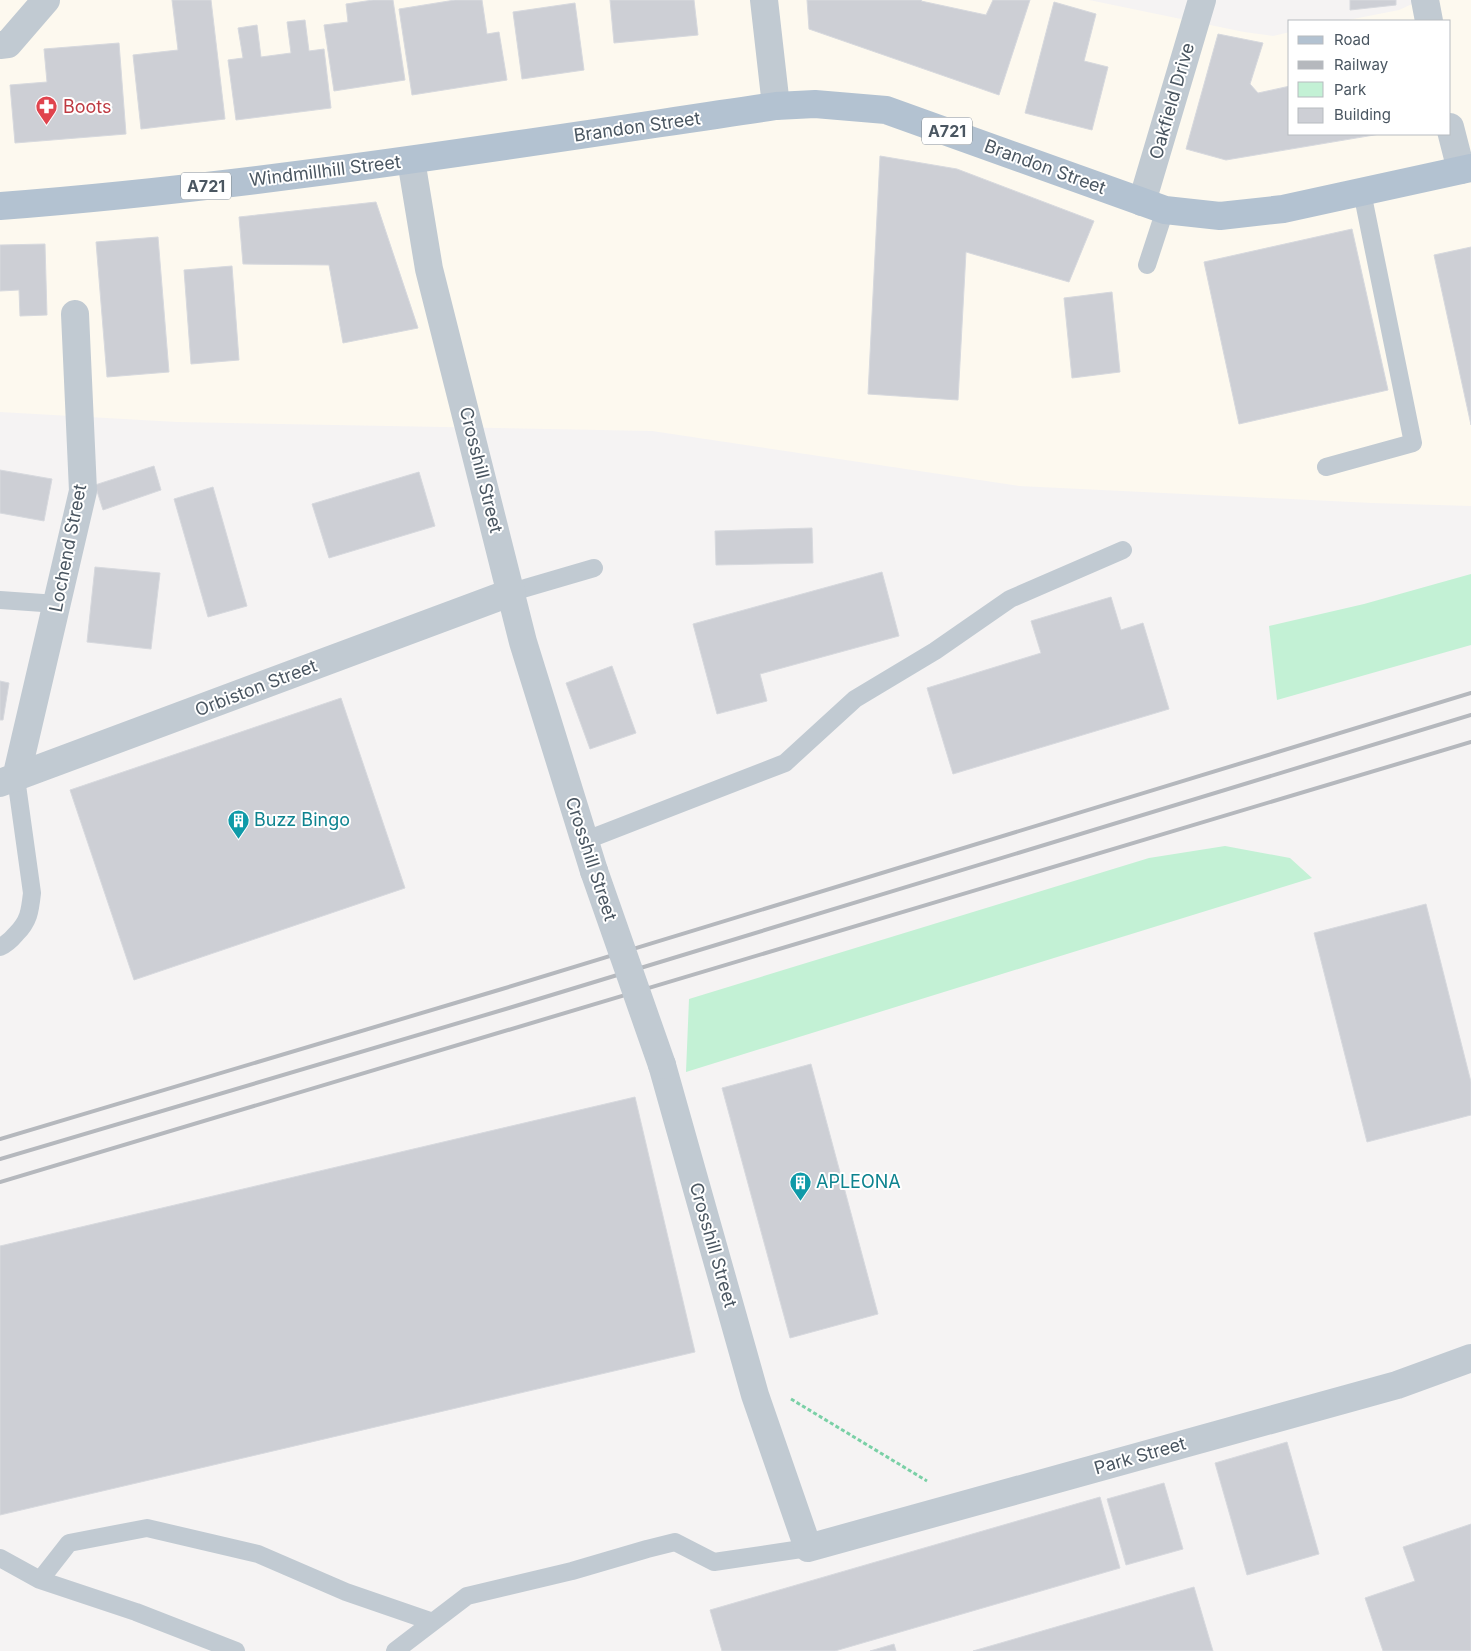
<svg xmlns="http://www.w3.org/2000/svg" width="1471" height="1651" font-family="Inter,sans-serif">
<style>
.commercial{fill:#fdf9ef}
.green{fill:#c3f1d5}
.building{fill:#cdcfd5;stroke:#d7d9de}
.lines{fill:none;stroke-linecap:round;stroke-linejoin:round}
.path{stroke:#7ad0a6;stroke-width:3;stroke-dasharray:4 2.5;stroke-linecap:butt}
.service{stroke:#c1cad2;stroke-width:18}
.minor{stroke:#c1cad2;stroke-width:28}
.primary{stroke:#b3c2d1;stroke-width:28}
.rail{stroke:#b5b8bd;stroke-width:4}
.minor-bridge{stroke:#c1cad2;stroke-width:28}
.labels{text-anchor:middle;stroke-width:4;stroke-linejoin:round;paint-order:stroke}
.shield{fill:#fff;stroke:#808990;stroke-width:1}
.shield-label{font-size:16px;font-weight:bold;fill:#4a5661}
.street-label{font-size:18px;fill:#4a5661;stroke:#fff}
.health-label{font-size:18px;fill:#be3a42;stroke:#fff;text-anchor:start}
.culture-label{font-size:18px;fill:#0d838f;stroke:#fff;text-anchor:start}
</style>
<rect width="100%" height="100%" fill="#f5f3f3"/>
<path class="commercial" d="M 0,0 L 1089,0 L 1244,32 L 1273,36 L 1290,32 L 1290,134 L 1450,134 L 1450,21 L 1343,21 L 1399,10 L 1421,0 L 1471,0 L 1471,506 L 1372,503 L 1019,486 L 652,431 L 177,422 L 0,412 Z"/>
<path class="green" d="M 1471,574 L 1471,645 L 1277,700 L 1269,626 L 1364,604 Z
M 1225,846 L 1290,858 L 1312,878 L 686,1072 L 689,999 L 1149,858 Z"/>
<path class="building" d="M 172,0 L 211,0 L 225,119 L 141,129 L 133,55 L 178,50 Z
M 373,0 L 393,0 L 405,80 L 334,91 L 324,25 L 348,22 L 346,4 Z
M 455,0 L 482,0 L 487,34 L 499,32 L 507,80 L 412,95 L 399,9 Z
M 610,0 L 694,0 L 698,35 L 614,43 Z
M 807,0 L 922,0 L 921,1 L 986,15 L 993,0 L 1030,0 L 999,95 L 809,29 Z
M 1350,0 L 1396,0 L 1396,5 L 1350,10 Z
M 1054,2 L 1096,14 L 1084,61 L 1108,67 L 1092,130 L 1025,113 Z
M 575,3 L 584,70 L 522,79 L 513,12 Z
M 305,20 L 309,51 L 324,49 L 331,108 L 236,120 L 228,60 L 243,58 L 238,28 L 257,25 L 261,57 L 291,53 L 287,22 Z
M 1218,34 L 1263,43 L 1250,84 L 1258,93 L 1290,86 L 1290,134 L 1380,134 L 1226,160 L 1186,149 Z
M 119,43 L 126,134 L 15,143 L 10,85 L 47,82 L 44,49 Z
M 880,156 L 957,169 L 1094,221 L 1069,282 L 966,252 L 958,400 L 868,394 Z
M 376,202 L 418,328 L 343,343 L 329,265 L 243,264 L 239,217 Z
M 1352,229 L 1388,390 L 1239,424 L 1204,262 Z
M 158,237 L 169,372 L 107,377 L 96,242 Z
M 45,244 L 47,315 L 20,316 L 19,290 L 0,291 L 0,245 Z
M 1471,247 L 1471,425 L 1434,255 Z
M 232,266 L 239,360 L 191,364 L 184,270 Z
M 1112,292 L 1120,372 L 1072,378 L 1064,298 Z
M 154,466 L 161,490 L 103,510 L 95,485 Z
M 0,470 L 52,479 L 44,521 L 0,513 Z
M 419,472 L 435,526 L 329,558 L 312,504 Z
M 213,487 L 247,606 L 208,617 L 174,499 Z
M 812,528 L 813,563 L 716,565 L 715,531 Z
M 95,567 L 160,573 L 151,649 L 87,642 Z
M 882,572 L 899,636 L 760,674 L 767,701 L 717,714 L 693,624 Z
M 1111,597 L 1121,630 L 1143,623 L 1169,709 L 953,774 L 927,688 L 1041,653 L 1031,621 Z
M 612,666 L 636,733 L 590,749 L 566,683 Z
M 0,681 L 9,683 L 3,720 L 0,720 Z
M 341,698 L 405,888 L 134,980 L 70,790 Z
M 1426,904 L 1471,1082 L 1471,1115 L 1367,1142 L 1314,933 Z
M 811,1064 L 878,1314 L 790,1338 L 722,1088 Z
M 635,1097 L 695,1352 L 0,1515 L 0,1246 Z
M 1287,1442 L 1319,1554 L 1247,1575 L 1215,1463 Z
M 1164,1483 L 1183,1549 L 1126,1565 L 1107,1499 Z
M 1100,1497 L 1120,1568 L 835,1651 L 722,1651 L 710,1610 Z
M 1471,1524 L 1471,1651 L 1383,1651 L 1365,1598 L 1415,1581 L 1403,1547 Z
M 1194,1587 L 1213,1651 L 973,1651 Z
M 894,1644 L 896,1651 L 870,1651 Z"/>
<g class="lines">
<path class="path" d="M 791,1399 L 927,1481"/>
<path class="service" d="M 1147,265 L 1165,210
M 1326,467 L 1413,443 L 1362,192
M 512,592 L 594,568
M 0,600 L 57,604
M 584,841 L 785,763 L 855,699 L 935,651 L 1010,599 L 1123,550
M 0,947 C 7,944 11,940 16,934 C 29,921 30,911 32,893 L 16,778
M 0,1558 L 40,1580 L 136,1612 L 236,1651
M 40,1580 L 69,1543 L 147,1528 L 258,1554 L 346,1592 L 433,1622
M 395,1651 L 467,1596 L 572,1571 L 647,1549 L 675,1542 L 714,1562 L 808,1548"/>
<path class="minor" d="M 764,0 L 776,106
M 1425,0 L 1429,21
M 0,45 L 8,44 L 46,0
M 1450,127 L 1461,170
M 411,160 L 429,269 L 523,642 L 594,871
M 1142,202 L 1202,0
M 16,778 L 83,491 L 75,314
M 0,783 L 512,592
M 662,1065 L 755,1395 L 808,1548 L 1397,1385 L 1471,1358"/>
<path class="primary" d="M 0,206 C 260,186 518,144 776,106 L 815,104 L 886,110 L 1165,210 L 1220,216 L 1283,209 L 1471,168"/>
<path class="rail" d="M 0,1139 L 502,989 L 1471,693
M 0,1159 L 509,1008 L 1471,715
M 0,1182 L 1471,742"/>
<path class="minor-bridge" d="M 594,871 L 662,1065"/>
</g>
<defs>
<symbol id="pharmacy-pin" viewBox="-11 -11 22 30"><path d="M0 17L-7.5 6A9.5 9.5 0 1 1 7.5 6Z" fill="#e0444e" stroke="#fff"/><path d="M-2-6h4v4h4v4h-4v4h-4v-4h-4v-4h4Z" fill="#fff"/></symbol>
<symbol id="building-pin" viewBox="-11 -11 22 30"><path d="M0 17L-7.5 6A9.5 9.5 0 1 1 7.5 6Z" fill="#0f9aa8" stroke="#fff"/><path d="M-4-6H4V6H1V3H-1V6H-4ZM-2.5-4.3h1.7v1.8h-1.7ZM.8-4.3h1.7v1.8H.8ZM-2.5-1h1.7V.8h-1.7ZM.8-1h1.7V.8H.8Z" fill="#fff"/></symbol>
</defs>
<g fill-rule="evenodd">
<use href="#pharmacy-pin" x="34" y="94" width="25" height="34"/>
<use href="#building-pin" x="226" y="808" width="25" height="34"/>
<use href="#building-pin" x="788" y="1170" width="25" height="34"/>
</g>
<g class="labels">
<g class="shield">
<rect x="922" y="117.5" width="50" height="27" rx="4"/>
<rect x="181" y="172.5" width="50" height="27" rx="4"/>
</g>
<g class="shield-label">
<text x="947" y="137">A721</text>
<text x="206" y="192">A721</text>
</g>
<g class="street-label">
<text transform="translate(1172 101) rotate(-74)" y="6">Oakfield Drive</text>
<text transform="translate(637 127) rotate(-8)" y="6">Brandon Street</text>
<text transform="translate(1045 167) rotate(20)" y="6">Brandon Street</text>
<text transform="translate(325 171) rotate(-7)" y="6">Windmillhill Street</text>
<text transform="translate(481 470) rotate(76)" y="6">Crosshill Street</text>
<text transform="translate(68 548) rotate(-79)" y="6">Lochend Street</text>
<text transform="translate(256 688) rotate(-21)" y="6">Orbiston Street</text>
<text transform="translate(591 859) rotate(72)" y="6">Crosshill Street</text>
<text transform="translate(713 1245) rotate(74)" y="6">Crosshill Street</text>
<text transform="translate(1140 1456) rotate(-16)" y="6">Park Street</text>
</g>
<g class="health-label">
<text x="63" y="113">Boots</text>
</g>
<g class="culture-label">
<text x="254" y="826">Buzz Bingo</text>
<text x="816" y="1188">APLEONA</text>
</g>
</g>
<rect x="1288" y="20" width="162" height="115" fill="#ffffff" stroke="#b7bbc0"/>
<rect x="1298" y="36" width="25" height="8" fill="#b3c2d1" stroke="#b7bbc0"/>
<text x="1334" y="45" font-size="15" fill="#4a5661">Road</text>
<rect x="1298" y="61" width="25" height="8" fill="#b5b8bd" stroke="#b7bbc0"/>
<text x="1334" y="70" font-size="15" fill="#4a5661">Railway</text>
<rect x="1298" y="82" width="25" height="15" fill="#c3f1d5" stroke="#b7bbc0"/>
<text x="1334" y="95" font-size="15" fill="#4a5661">Park</text>
<rect x="1298" y="108" width="25" height="15" fill="#cdcfd5" stroke="#b7bbc0"/>
<text x="1334" y="120" font-size="15" fill="#4a5661">Building</text>
</svg>
